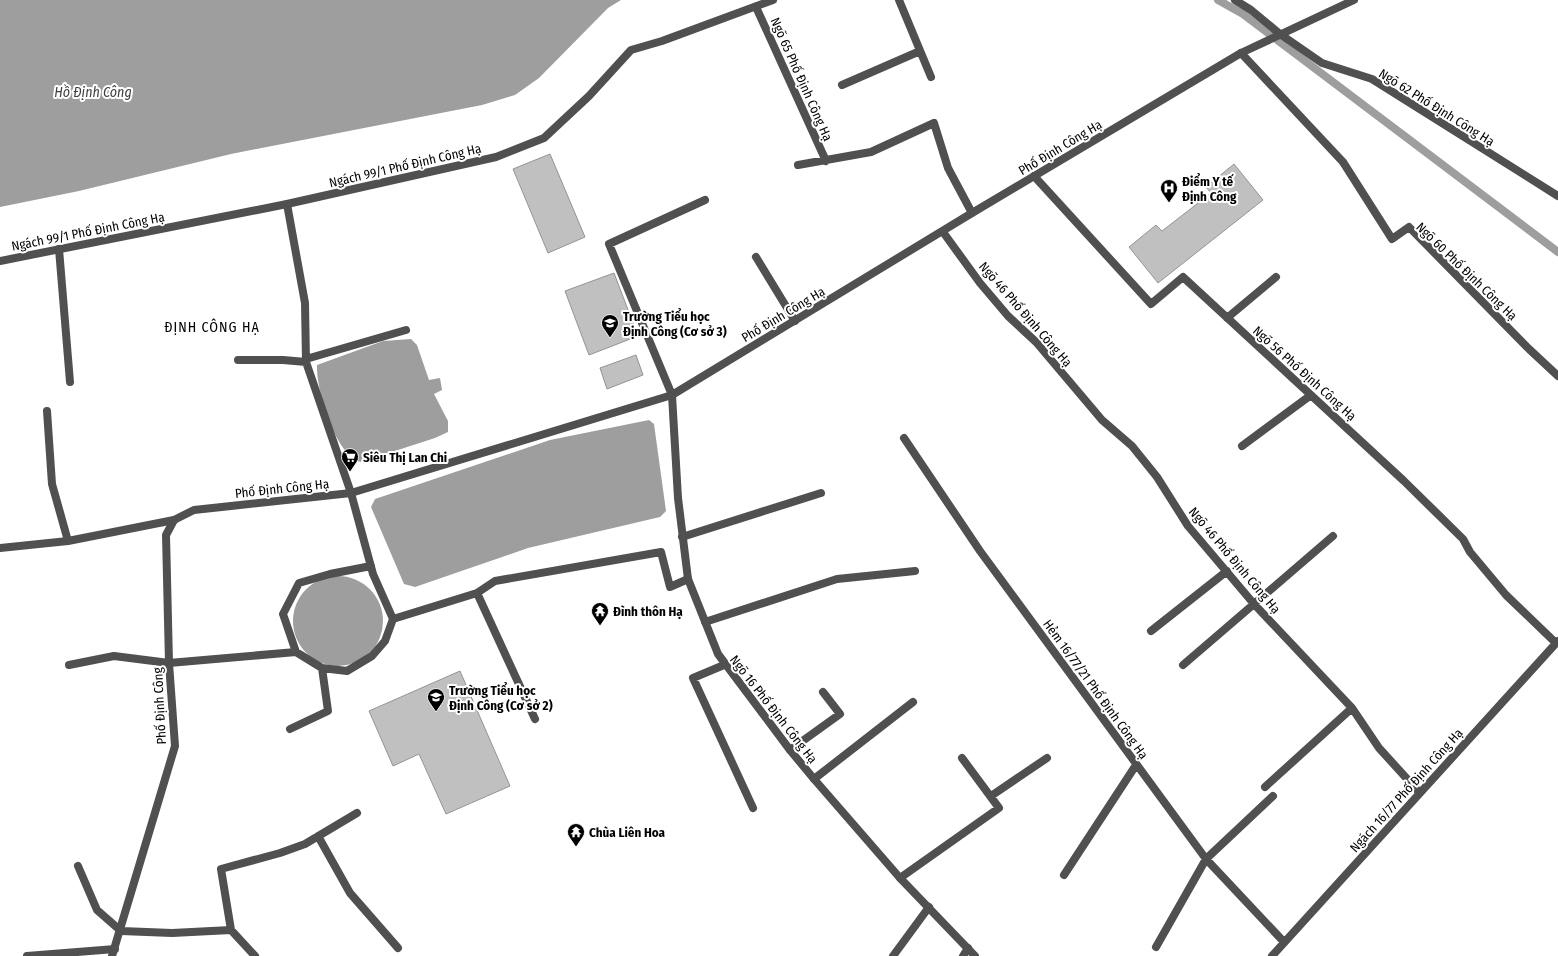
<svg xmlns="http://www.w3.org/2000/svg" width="1558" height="956" font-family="'Fira Sans Condensed',sans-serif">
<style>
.water{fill:#9e9e9e}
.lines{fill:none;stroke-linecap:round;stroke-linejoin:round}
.stream{stroke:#9e9e9e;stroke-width:8}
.building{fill:#c0c0c0;stroke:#949494}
.service{stroke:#505050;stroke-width:8}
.minor{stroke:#505050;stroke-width:8}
.tertiary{stroke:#505050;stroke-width:8}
.labels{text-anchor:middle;stroke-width:4;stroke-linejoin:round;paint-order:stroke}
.street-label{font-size:13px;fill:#000;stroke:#fff}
.poi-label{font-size:13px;font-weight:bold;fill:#000;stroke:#fff;text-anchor:start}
.water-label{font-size:14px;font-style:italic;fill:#3f3f3f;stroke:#fff}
.neighbourhood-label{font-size:14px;letter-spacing:1px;fill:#000;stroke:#fff}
</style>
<rect width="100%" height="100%" fill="#fff"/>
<path class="water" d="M 0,0 L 621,0 L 608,8 L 539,78 L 515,95 L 482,105 L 231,154 L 79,191 L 0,207 Z
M 411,339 L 417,345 L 429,380 L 440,378 L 442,390 L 434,394 L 448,421 L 448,432 L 435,438 L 361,462 C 335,455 316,389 317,365 L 383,341 Z
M 649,420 L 654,424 L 666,511 L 660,517 L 528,548 L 415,587 L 404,584 L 371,507 L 375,499 L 550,440 Z
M293 621a45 45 0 1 1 90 0a45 45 0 1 1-90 0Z"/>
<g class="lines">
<path class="stream" d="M 1218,0 L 1243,14 L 1558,252"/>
</g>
<path class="building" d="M 550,154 L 585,237 L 548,253 L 513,169 Z
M 1234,164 L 1263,200 L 1158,283 L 1129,247 L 1156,225 L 1162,231 L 1211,193 L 1206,187 Z
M 614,273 L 638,336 L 589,355 L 565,291 Z
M 636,355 L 643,375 L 607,389 L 600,368 Z
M 460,671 L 510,786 L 446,814 L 419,754 L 393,766 L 369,711 Z"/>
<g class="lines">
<path class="service" d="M 899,0 L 931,77
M 1235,0 L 1251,10 L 1280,34 L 1322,63 L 1372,79 L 1558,196
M 756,7 L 826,161
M 1241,53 L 1343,162 L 1392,239 L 1409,227 L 1529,349 L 1558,376
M 842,85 L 920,51
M 798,165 L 871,152 L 934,123 L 948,168 L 972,213
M 1034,176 L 1151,304 L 1183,277 L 1404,481 L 1463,539 L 1470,552 L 1506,595 L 1556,643
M 287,204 L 305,303 L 306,362 L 351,493 L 373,574 L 393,619 L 477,593 L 495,581 L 661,552 L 670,587 L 688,579
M 943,232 L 980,283 L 1008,316 L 1036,342 L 1102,420 L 1132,446 L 1157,477 L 1188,526 L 1254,604 L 1352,708 L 1379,748 L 1419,792
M 59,249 L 70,382
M 756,257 L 795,321
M 1227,318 L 1276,277
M 306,359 L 406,330
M 238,360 L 283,360 L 306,362
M 672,395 L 609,244 L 705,200
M 47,411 L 52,484 L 68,541
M 904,438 L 980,551 L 1206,859 L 1284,942
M 1242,446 L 1311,395
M 682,537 L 821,493
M 0,548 L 68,541 L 174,520
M 371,566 L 330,574 L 299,583 L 283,614 L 296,652 L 322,668 L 347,671 L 372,656 L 385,641 L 393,619
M 477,593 L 535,719
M 705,622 L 837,579 L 915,571
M 1151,631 L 1227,571
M 69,665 L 114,656 L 169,663 L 296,652
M 724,665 L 693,678 L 753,808
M 1183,665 L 1333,536
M 290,729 L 328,711 L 322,668
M 790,750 L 840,714 L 823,692
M 814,779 L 913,702
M 1265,787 L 1352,708
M 991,796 L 1047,758
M 318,836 L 350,893 L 398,948
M 78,866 L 97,910 L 121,931 L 172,933 L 231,930 L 255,956
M 1064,875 L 1136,765
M 900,878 L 999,808 L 962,758
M 231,930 L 221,869 L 280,853 L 305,844 L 357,813
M 1156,947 L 1206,859 L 1273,796
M 27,956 L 115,949
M 893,956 L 929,907
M 963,956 L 968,948
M 1272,956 L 1558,641"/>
<path class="minor" d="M 0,261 L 287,204 L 496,157 L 544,138 L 589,96 L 631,50 L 662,41 L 773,0
M 672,395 L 678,498 L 688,579 L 718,654 L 790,750 L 814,779 L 900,878 L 975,956"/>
<path class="tertiary" d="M 112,956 L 175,746 L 169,663 L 166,535 L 174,520 L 194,510 L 351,493 L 672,395 L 972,213 L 1241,53 L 1354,0"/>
</g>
<defs>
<symbol id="hospital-pin" viewBox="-11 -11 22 30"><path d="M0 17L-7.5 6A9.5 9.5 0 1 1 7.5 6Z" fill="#000" stroke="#fff"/><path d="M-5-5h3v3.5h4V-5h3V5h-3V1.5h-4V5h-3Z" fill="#fff"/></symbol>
<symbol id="school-pin" viewBox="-11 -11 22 30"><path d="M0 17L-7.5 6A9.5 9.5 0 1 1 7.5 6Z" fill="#000" stroke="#fff"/><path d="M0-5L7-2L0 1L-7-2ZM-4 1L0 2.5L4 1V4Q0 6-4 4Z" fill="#fff"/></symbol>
<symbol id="supermarket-pin" viewBox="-11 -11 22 30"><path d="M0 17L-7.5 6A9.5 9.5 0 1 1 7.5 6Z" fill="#000" stroke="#fff"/><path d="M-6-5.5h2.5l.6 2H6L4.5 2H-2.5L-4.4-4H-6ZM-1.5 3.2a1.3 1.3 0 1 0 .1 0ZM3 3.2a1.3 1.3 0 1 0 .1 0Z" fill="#fff"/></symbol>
<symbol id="temple-pin" viewBox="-11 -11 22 30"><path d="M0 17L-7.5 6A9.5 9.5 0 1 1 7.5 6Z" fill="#000" stroke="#fff"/><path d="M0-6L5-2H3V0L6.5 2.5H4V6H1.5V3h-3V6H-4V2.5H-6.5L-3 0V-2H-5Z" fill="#fff"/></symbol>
</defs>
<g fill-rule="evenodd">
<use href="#hospital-pin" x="1159" y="178" width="20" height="27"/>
<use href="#school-pin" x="600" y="313" width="20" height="27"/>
<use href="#supermarket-pin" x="340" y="447" width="20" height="27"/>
<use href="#temple-pin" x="590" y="601" width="20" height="27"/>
<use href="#school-pin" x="426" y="687" width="20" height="27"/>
<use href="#temple-pin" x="566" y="822" width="20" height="27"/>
</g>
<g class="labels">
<g class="street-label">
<text transform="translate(802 79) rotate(66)" y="5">Ngõ 65 Phố Định Công Hạ</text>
<text transform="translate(1437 107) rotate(32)" y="5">Ngõ 62 Phố Định Công Hạ</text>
<text transform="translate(1060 147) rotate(-31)" y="5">Phố Định Công Hạ</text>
<text transform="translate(405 165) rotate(-13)" y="5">Ngách 99/1 Phố Định Công Hạ</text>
<text transform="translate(88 231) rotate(-11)" y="5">Ngách 99/1 Phố Định Công Hạ</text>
<text transform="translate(1467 271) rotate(44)" y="5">Ngõ 60 Phố Định Công Hạ</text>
<text transform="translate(783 314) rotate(-31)" y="5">Phố Định Công Hạ</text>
<text transform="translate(1026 314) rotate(49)" y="5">Ngõ 46 Phố Định Công Hạ</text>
<text transform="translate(1305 373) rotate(42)" y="5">Ngõ 56 Phố Định Công Hạ</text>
<text transform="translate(282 488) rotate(-6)" y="5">Phố Định Công Hạ</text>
<text transform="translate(1235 560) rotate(50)" y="5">Ngõ 46 Phố Định Công Hạ</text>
<text transform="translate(1096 689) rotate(54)" y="5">Hẻm 16/77/21 Phố Định Công Hạ</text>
<text transform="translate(159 706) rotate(-93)" y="5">Phố Định Công</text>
<text transform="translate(774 709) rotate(52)" y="5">Ngõ 16 Phố Định Công Hạ</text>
<text transform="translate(1406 790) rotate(-48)" y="5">Ngách 16/77 Phố Định Công Hạ</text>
</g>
<g class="poi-label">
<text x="1182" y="186">Điểm Y tế<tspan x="1182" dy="15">Định Công</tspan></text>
<text x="623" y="321">Trường Tiểu học<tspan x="623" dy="15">Định Công (Cơ sở 3)</tspan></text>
<text x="363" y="462">Siêu Thị Lan Chi</text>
<text x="613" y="616">Đình thôn Hạ</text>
<text x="449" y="695">Trường Tiểu học<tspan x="449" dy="15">Định Công (Cơ sở 2)</tspan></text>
<text x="589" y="837">Chùa Liên Hoa</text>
</g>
<g class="water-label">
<text x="93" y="97">Hồ Định Công</text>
</g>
<g class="neighbourhood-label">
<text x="212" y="332">ĐỊNH CÔNG HẠ</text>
</g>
</g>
</svg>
